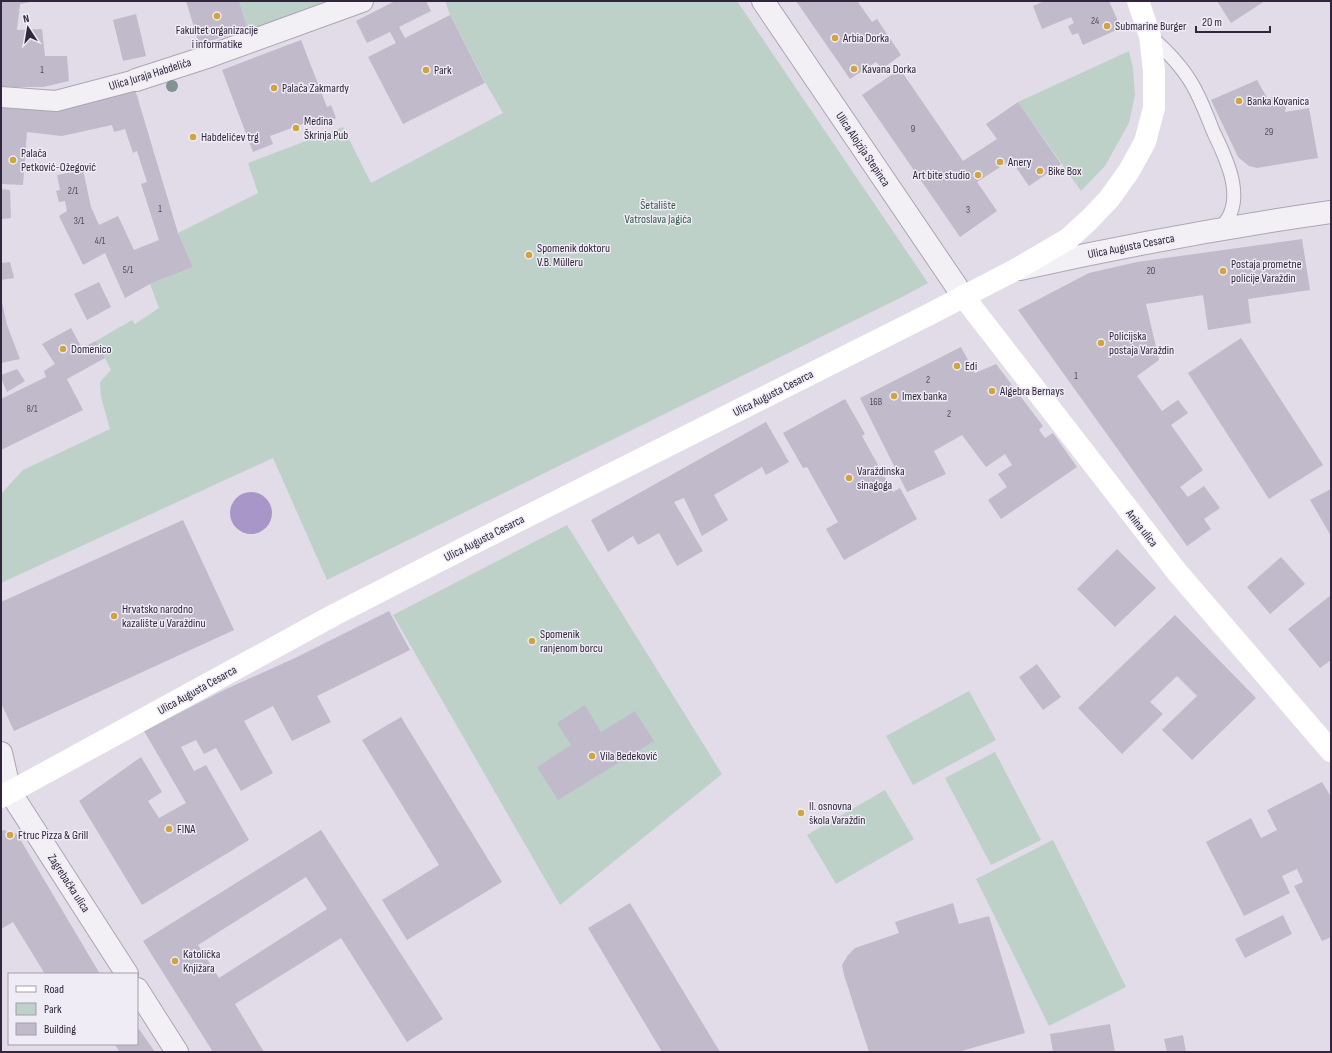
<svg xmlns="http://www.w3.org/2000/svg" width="1332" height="1053" font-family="'Sofia Sans Condensed',sans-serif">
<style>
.green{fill:#bdd1c9}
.water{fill:#a996c8}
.building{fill:#c1baca;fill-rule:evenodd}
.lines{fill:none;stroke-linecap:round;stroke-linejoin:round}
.service-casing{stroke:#aca5b4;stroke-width:15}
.pedestrian-casing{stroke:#aca5b4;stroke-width:22}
.minor-casing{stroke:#aca5b4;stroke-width:24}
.tertiary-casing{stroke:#aca5b4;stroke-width:24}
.service{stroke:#f2eff5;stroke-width:13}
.pedestrian{stroke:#f2eff5;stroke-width:20}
.minor{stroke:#f2eff5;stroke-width:22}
.tertiary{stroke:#f2eff5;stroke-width:22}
.secondary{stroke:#fff;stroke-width:22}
.tree{fill:#819492}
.poi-dot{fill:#d0a43e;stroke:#f0ecf5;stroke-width:1.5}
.labels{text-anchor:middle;stroke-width:3;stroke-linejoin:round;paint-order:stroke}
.number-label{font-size:10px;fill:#554b60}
.poi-label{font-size:12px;fill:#31263d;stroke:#f0ecf5;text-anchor:start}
.street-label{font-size:12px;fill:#31263d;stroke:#f0ecf5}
.park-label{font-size:12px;fill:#33594c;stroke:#f0ecf5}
</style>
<rect width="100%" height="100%" fill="#e1dce7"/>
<path class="green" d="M 239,1 L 332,1 L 248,30 Z
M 445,1 L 737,1 L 928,283 L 904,296 L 327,580 L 273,458 L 1,583 L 1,494 L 23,470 L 110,429 L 101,397 L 100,382 L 111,370 L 96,341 L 132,320 L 135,324 L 159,308 L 150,284 L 193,267 L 178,233 L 258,193 L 248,163 L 343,127 L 371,183 L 503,113 L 485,82 L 450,15 Z
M 1129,51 L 1133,68 L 1135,95 L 1129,123 L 1105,166 L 1081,191 L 1018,102 Z
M 567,525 L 722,774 L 560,905 L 393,615 Z
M 969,691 L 996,740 L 913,785 L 886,736 Z
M 995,752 L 1041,840 L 991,865 L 945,778 Z
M 885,790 L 914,839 L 836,884 L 807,835 Z
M 1053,840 L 1126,987 L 1049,1026 L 976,879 Z"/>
<path class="water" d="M230 513a21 21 0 1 1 42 0a21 21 0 1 1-42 0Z"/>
<path class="building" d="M 1,1 L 35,1 L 20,4 L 17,30 L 42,29 L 45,56 L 67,56 L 69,81 L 43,87 L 1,87 Z
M 186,1 L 239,1 L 248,30 L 199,44 Z
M 395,1 L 426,1 L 431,11 L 399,27 L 405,38 L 450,15 L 485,83 L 403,124 L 368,57 L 396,43 L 390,32 L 367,43 L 356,21 Z
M 796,1 L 861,1 L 858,2 L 872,22 L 877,19 L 901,55 L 882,69 L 876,62 L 850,79 Z
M 1044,1 L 1109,1 L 1121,28 L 1083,45 L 1078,33 L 1072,35 L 1068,26 L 1074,23 L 1071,17 L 1042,29 L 1033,6 Z
M 1217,1 L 1265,1 L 1231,23 Z
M 136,14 L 146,56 L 123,61 L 113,20 Z
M 301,40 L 327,107 L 331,105 L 336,118 L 318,125 L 316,119 L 270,136 L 273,144 L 253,152 L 222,70 Z
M 900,69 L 963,161 L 997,139 L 986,124 L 1018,102 L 1061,164 L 1029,186 L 1011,160 L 977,182 L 997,211 L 960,237 L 862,95 Z
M 1257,80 L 1270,103 L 1271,98 L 1287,101 L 1285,112 L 1309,108 L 1318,158 L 1257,168 L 1249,166 L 1238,157 L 1211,100 Z
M 135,89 L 178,233 L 193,267 L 150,284 L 125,298 L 105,253 L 83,265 L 59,216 L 67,211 L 65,201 L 59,202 L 56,191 L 60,190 L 57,175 L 83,170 L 91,207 L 99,225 L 118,216 L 134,250 L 159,240 L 141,184 L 147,182 L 137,151 L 133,153 L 125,129 L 114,132 L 112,125 L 62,136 L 27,132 L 23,185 L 1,184 L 1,101 Z
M 1,189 L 10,190 L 11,218 L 1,219 Z
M 1302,239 L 1310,290 L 1248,299 L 1251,323 L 1208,330 L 1203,295 L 1146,304 L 1159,360 L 1137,376 L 1162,411 L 1178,400 L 1188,413 L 1171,425 L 1203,470 L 1180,487 L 1188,497 L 1204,486 L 1220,508 L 1204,519 L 1211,529 L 1187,546 L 1018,310 L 1089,273 L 1137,262 Z
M 10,262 L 14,278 L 1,280 L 1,263 Z
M 99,282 L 111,307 L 87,320 L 74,294 Z
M 2,302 L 7,325 L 20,359 L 1,363 Z
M 71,328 L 82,348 L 96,341 L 105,358 L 67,379 L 83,410 L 1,450 L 1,399 L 46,377 L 44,371 L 55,364 L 42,344 Z
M 1241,338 L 1323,465 L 1269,499 L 1188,373 Z
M 961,347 L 975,373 L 996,364 L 1043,426 L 1039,430 L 1045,438 L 1053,433 L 1077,467 L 1001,519 L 988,500 L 1007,487 L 998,474 L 1012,465 L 1005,454 L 986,467 L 962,435 L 934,451 L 946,474 L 907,492 L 860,398 Z
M 17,369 L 25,381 L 7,392 L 1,378 L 1,375 Z
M 845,399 L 865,434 L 862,436 L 893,492 L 900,488 L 917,519 L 844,560 L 826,529 L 838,522 L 807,467 L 803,468 L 783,433 Z
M 766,422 L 789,462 L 766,475 L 762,467 L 714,495 L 728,520 L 702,536 L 684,498 L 674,502 L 703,551 L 677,566 L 659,533 L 638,545 L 633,536 L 608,552 L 591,520 Z
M 1331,489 L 1331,536 L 1310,500 Z
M 183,520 L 234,630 L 14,731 L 1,703 L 1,602 Z
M 1117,549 L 1156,588 L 1115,627 L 1077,589 Z
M 1281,557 L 1305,584 L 1270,614 L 1247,587 Z
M 1331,595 L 1331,660 L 1320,668 L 1288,629 Z
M 389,611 L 410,650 L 317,696 L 331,722 L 292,741 L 273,706 L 244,721 L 273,773 L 241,791 L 216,748 L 204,754 L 196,740 L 181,747 L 194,771 L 206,765 L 249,840 L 142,905 L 79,801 L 141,757 L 162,792 L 148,801 L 159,818 L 186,803 L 144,731 L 226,689 L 295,658 Z
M 1175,615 L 1256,698 L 1192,760 L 1162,730 L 1197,696 L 1177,676 L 1150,702 L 1163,714 L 1122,754 L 1078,708 Z
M 1037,664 L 1061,697 L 1043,710 L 1019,677 Z
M 585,705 L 601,732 L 635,711 L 654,741 L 558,800 L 537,767 L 571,745 L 557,723 Z
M 401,717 L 502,882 L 407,940 L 382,900 L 439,865 L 362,740 Z
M 1322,782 L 1331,797 L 1331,937 L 1322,941 L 1294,886 L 1303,882 L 1297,869 L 1282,876 L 1290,893 L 1244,916 L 1206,842 L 1251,818 L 1261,838 L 1277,830 L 1267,810 Z
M 3,830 L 17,834 L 100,974 L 45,974 L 13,922 L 1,929 L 1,832 Z
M 321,830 L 443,1019 L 407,1042 L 341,938 L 235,1004 L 264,1052 L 213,1052 L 143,941 ZM 306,877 L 327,909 L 219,978 L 198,945 Z
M 630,903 L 720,1052 L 662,1052 L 588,928 Z
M 953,903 L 959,924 L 989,916 L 1025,1033 L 958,1052 L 869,1052 L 844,975 L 842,965 L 848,955 L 855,948 L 899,933 L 895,922 Z
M 1283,915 L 1292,934 L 1245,958 L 1235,939 Z
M 1110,1024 L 1115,1052 L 1053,1052 L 1050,1034 Z
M 139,1029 L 155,1052 L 120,1052 L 115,1045 L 137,1044 L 137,1031 Z
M 1183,1035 L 1186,1052 L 1167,1052 L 1164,1039 Z"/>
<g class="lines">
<defs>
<path id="service" d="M 1150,36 C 1166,50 1181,65 1192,84 C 1201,99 1207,116 1213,131 C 1225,156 1245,195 1226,221 C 1224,224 1220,227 1217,230"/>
<path id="pedestrian" d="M 1,97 L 56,101 L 136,80"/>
<path id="minor" d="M 763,1 L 963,296
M 136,80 L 210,56 L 362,1
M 1020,269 C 1123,246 1226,227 1331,212
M 1,753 L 10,792"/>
<path id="tertiary" d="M 10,792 L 127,974
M 137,989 L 177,1052"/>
</defs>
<use href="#service" class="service-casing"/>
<use href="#pedestrian" class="pedestrian-casing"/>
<use href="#minor" class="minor-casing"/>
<use href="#tertiary" class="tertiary-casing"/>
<use href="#service" class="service"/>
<use href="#pedestrian" class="pedestrian"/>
<use href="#minor" class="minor"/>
<use href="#tertiary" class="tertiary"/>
<path class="secondary" d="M 963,296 L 1177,572 L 1331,751
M 1,797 L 334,615 L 472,544 L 928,315 L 1015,270 L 1068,239 L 1089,220 L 1109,199 L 1129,171 L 1145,142 L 1154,108 L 1154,71 L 1150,36 L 1138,1"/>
</g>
<circle class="tree" cx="172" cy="86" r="6"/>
<g class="poi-dot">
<circle cx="217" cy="16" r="4"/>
<circle cx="1107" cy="26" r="4"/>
<circle cx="835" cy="38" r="4"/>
<circle cx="854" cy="69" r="4"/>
<circle cx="426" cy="70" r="4"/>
<circle cx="274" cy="88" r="4"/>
<circle cx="1239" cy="101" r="4"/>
<circle cx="296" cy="128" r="4"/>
<circle cx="193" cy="137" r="4"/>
<circle cx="13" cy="160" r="4"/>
<circle cx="1000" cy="162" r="4"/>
<circle cx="1040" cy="171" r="4"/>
<circle cx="978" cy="175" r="4"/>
<circle cx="529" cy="255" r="4"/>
<circle cx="1223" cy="271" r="4"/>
<circle cx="1101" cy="343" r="4"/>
<circle cx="63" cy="349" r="4"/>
<circle cx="957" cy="366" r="4"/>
<circle cx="992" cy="391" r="4"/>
<circle cx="894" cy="396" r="4"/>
<circle cx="849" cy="478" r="4"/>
<circle cx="114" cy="616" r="4"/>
<circle cx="532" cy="641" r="4"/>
<circle cx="592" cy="756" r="4"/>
<circle cx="801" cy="813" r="4"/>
<circle cx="169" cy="829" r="4"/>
<circle cx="10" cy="835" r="4"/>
<circle cx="175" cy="961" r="4"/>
</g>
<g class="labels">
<g class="number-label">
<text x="1095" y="24">24</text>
<text x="42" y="73">1</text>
<text x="913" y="132">9</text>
<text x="1269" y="135">29</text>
<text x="73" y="194">2/1</text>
<text x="160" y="212">1</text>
<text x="968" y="213">3</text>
<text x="79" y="224">3/1</text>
<text x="100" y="244">4/1</text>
<text x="128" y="273">5/1</text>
<text x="1151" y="274">20</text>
<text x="1076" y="379">1</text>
<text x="928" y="383">2</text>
<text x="876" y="405">16B</text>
<text x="32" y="412">8/1</text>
<text x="949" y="417">2</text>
</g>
<g class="poi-label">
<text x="1115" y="30">Submarine Burger</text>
<text x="217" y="34" text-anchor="middle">Fakultet organizacije<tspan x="217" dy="14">i informatike</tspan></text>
<text x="843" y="42">Arbia Dorka</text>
<text x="862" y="73">Kavana Dorka</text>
<text x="434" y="74">Park</text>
<text x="282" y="92">Palača Zakmardy</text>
<text x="1247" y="105">Banka Kovanica</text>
<text x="304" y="125">Medina<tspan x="304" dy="14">Škrinja Pub</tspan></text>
<text x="201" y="141">Habdelićev trg</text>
<text x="21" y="157">Palača<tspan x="21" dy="14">Petković-Ožegović</tspan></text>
<text x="1008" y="166">Anery</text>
<text x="1048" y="175">Bike Box</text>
<text x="970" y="179" text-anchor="end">Art bite studio</text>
<text x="537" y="252">Spomenik doktoru<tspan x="537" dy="14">V.B. Mülleru</tspan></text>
<text x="1231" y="268">Postaja prometne<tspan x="1231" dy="14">policije Varaždin</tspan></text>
<text x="1109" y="340">Policijska<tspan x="1109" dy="14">postaja Varaždin</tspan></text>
<text x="71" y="353">Domenico</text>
<text x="965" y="370">Edi</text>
<text x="1000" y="395">Algebra Bernays</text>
<text x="902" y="400">Imex banka</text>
<text x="857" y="475">Varaždinska<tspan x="857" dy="14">sinagoga</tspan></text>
<text x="122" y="613">Hrvatsko narodno<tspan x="122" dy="14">kazalište u Varaždinu</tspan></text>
<text x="540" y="638">Spomenik<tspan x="540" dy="14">ranjenom borcu</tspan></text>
<text x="600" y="760">Vila Bedeković</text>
<text x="809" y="810">II. osnovna<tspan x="809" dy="14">škola Varaždin</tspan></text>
<text x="177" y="833">FINA</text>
<text x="18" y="839">Ftruc Pizza &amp; Grill</text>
<text x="183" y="958">Katolička<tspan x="183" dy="14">Knjižara</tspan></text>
</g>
<g class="street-label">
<text transform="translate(150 74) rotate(-17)" y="4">Ulica Juraja Habdelića</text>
<text transform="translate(863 149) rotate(56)" y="4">Ulica Alojzija Stepinca</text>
<text transform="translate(1131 246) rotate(-11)" y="4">Ulica Augusta Cesarca</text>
<text transform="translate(773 393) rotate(-27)" y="4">Ulica Augusta Cesarca</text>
<text transform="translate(1142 528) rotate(52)" y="4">Anina ulica</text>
<text transform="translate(484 538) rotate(-27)" y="4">Ulica Augusta Cesarca</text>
<text transform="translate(197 690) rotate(-29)" y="4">Ulica Augusta Cesarca</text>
<text transform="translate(69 883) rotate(57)" y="4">Zagrebačka ulica</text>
</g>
<g class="park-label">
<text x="658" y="209">Šetalište<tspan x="658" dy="14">Vatroslava Jagića</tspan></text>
</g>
</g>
<rect width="1332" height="1053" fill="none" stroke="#31263d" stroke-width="4"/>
<rect x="8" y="973" width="130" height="72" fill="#f0ecf5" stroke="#a49dab"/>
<rect x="16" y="986" width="20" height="6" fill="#ffffff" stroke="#a49dab"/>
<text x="44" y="993" font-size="12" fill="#31263d">Road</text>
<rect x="16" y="1003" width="20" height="12" fill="#bdd1c9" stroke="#a49dab"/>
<text x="44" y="1013" font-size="12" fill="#31263d">Park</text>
<rect x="16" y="1023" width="20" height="12" fill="#c1baca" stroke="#a49dab"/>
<text x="44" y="1033" font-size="12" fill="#31263d">Building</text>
<g transform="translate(28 28) rotate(348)" stroke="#f0ecf5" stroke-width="3" paint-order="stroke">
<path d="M0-3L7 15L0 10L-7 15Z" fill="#31263d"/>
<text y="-6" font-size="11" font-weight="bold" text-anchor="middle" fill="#31263d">N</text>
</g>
<path d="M1196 26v6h74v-6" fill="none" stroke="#31263d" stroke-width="2"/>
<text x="1202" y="26" font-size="12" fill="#31263d" stroke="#f0ecf5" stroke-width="3" paint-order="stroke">20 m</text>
</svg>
